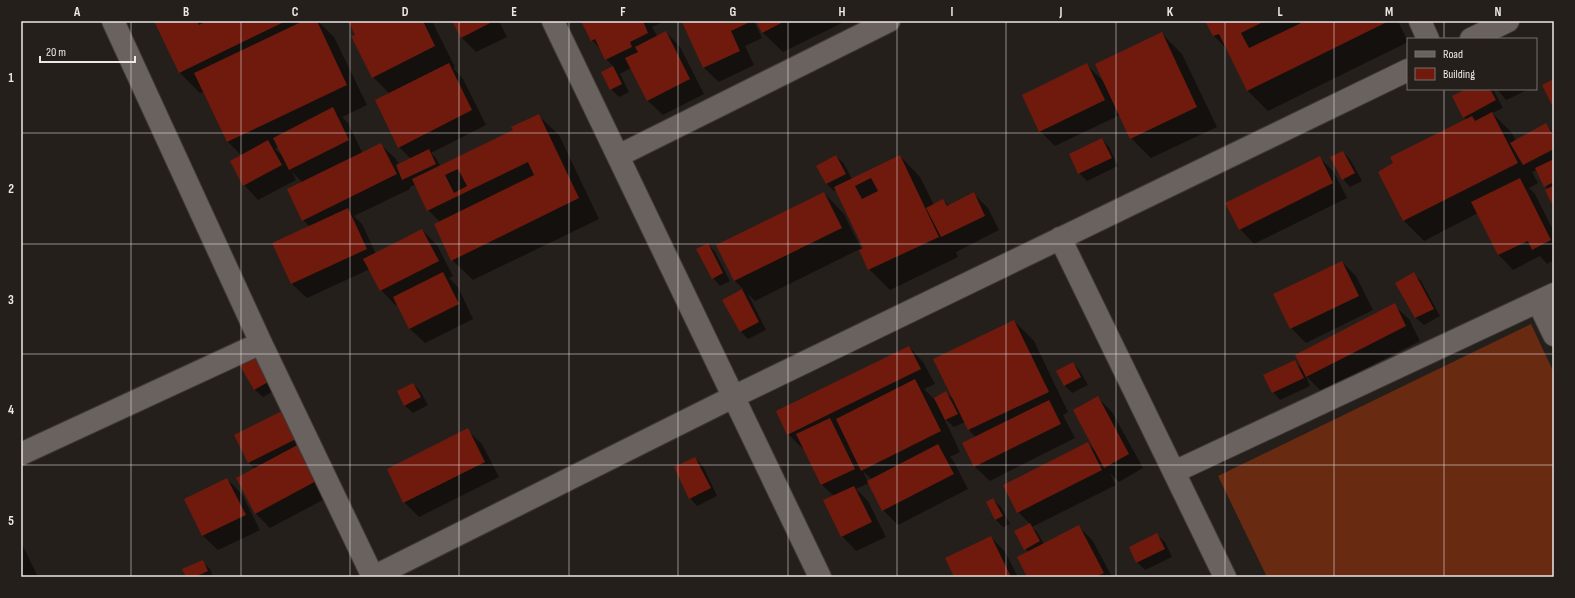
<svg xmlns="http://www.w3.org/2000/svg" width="1575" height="598" font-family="'Sofia Sans Condensed',sans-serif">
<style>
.grass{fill:#682b11}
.shadow{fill:#0007;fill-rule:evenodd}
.building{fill:#6f1a0d;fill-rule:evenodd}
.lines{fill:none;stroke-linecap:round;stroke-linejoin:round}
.street-casing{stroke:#3f3a38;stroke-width:24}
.street{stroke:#6a625f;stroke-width:22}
.grid{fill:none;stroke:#ece8e6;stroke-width:1;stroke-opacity:0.55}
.neatline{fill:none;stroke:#ece8e6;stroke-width:1.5}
.grid-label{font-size:13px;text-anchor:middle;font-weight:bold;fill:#ece8e6}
</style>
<rect width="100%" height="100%" fill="#251f1c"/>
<path class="grass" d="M 1531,324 L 1554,373 L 1554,577 L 1267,577 L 1218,476 Z"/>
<path class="shadow" d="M 155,21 L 320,21 L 319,22 L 334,37 L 367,105 L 342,117 L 348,123 L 363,154 L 381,145 L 396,159 L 399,165 L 411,159 L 399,147 L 390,94 L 373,77 L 349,21 L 432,21 L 455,67 L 453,68 L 463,79 L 486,125 L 431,153 L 436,158 L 440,166 L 514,130 L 538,115 L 559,135 L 599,219 L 473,280 L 452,260 L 440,222 L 428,210 L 416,184 L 410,187 L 410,189 L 354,216 L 362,224 L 376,254 L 422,230 L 437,245 L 453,276 L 449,278 L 458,287 L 473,319 L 425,343 L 410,329 L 398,304 L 395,305 L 381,290 L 370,269 L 307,298 L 292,284 L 310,227 L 303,220 L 303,183 L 292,172 L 296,180 L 258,200 L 244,185 L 242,156 L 227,141 L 203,92 L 200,93 L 180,73 ZM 278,147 L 282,155 L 275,149 Z
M 453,21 L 499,21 L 507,37 L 476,52 L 462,38 Z
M 582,21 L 665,21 L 652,27 L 657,36 L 666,32 L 680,47 L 704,94 L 663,115 L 648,101 L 631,68 L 620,74 L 629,92 L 619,97 L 611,89 L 613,66 L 606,59 L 601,50 L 592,40 Z
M 687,21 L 754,21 L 762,38 L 745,46 L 754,65 L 719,82 L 704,68 L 683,23 Z
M 757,21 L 846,21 L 783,52 L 762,32 Z
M 1207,21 L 1398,21 L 1408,42 L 1268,111 L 1247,90 L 1227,49 L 1214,36 Z
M 1161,33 L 1182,54 L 1217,127 L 1151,158 L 1131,138 L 1120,115 L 1055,146 L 1040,131 L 1087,65 L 1104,82 Z
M 1468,89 L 1493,89 L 1503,108 L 1492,113 L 1512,133 L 1516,141 L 1546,125 L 1554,133 L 1554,206 L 1548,189 L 1536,170 L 1532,172 L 1538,183 L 1529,188 L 1535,194 L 1554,232 L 1554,260 L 1547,264 L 1540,256 L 1513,270 L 1499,255 L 1478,213 L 1424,241 L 1404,221 L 1467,120 L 1464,117 Z
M 1497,89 L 1527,89 L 1527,90 L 1506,100 Z
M 1102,139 L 1109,147 L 1118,166 L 1087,181 L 1079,173 Z
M 1343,152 L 1350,159 L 1362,181 L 1350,187 L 1343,179 Z
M 836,156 L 844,164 L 852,179 L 900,156 L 920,177 L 934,205 L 943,200 L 949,206 L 973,193 L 988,208 L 999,230 L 956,252 L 958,257 L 890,290 L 869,269 L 860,249 L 755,301 L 748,294 L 766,330 L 748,339 L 741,332 L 724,300 L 743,289 L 734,280 L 824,193 L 844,214 L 862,250 L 864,248 L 837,190 L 834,191 L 826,183 Z
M 1320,158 L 1334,172 L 1347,198 L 1254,244 L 1240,229 Z
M 708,244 L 715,252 L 730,281 L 720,286 L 713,278 Z
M 1342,262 L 1356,276 L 1373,310 L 1306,343 L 1291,328 L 1275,295 Z
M 1413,274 L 1421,281 L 1440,316 L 1424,325 L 1416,318 L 1397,283 Z
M 1394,305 L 1409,319 L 1420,341 L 1321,391 L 1306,376 L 1310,386 L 1280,400 L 1273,392 L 1295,362 L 1302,369 Z
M 1014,321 L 1034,341 L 1068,412 L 1063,415 L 1075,438 L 990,481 L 975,467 L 964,444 L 976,438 L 969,430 L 965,422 L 954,427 L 944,418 L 960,452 L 950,457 L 953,460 L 968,489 L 898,525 L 883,510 L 869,483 L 856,489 L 868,501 L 886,537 L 856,551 L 842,536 L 834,496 L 822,485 L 804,448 L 803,449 L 788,434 L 909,347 L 923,362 L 935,384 L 924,389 L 937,402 L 946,393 L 954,400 ZM 863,471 L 872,480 L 868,482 Z
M 255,356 L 277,389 L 263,397 L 255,390 L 240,364 Z
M 1073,363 L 1080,371 L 1088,385 L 1072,393 L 1065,386 L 1057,372 Z
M 413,384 L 420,391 L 428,405 L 413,413 L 405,406 L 398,392 Z
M 1098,398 L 1112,412 L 1143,468 L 1119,482 L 1110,473 L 1116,485 L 1032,527 L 1037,532 L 1044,544 L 1079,527 L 1093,541 L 1112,577 L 1028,577 L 1028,552 L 1016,532 L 1030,524 L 1018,512 L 1088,443 L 1095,451 Z
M 298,426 L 334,494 L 270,528 L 256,514 L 237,479 L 255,469 L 249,463 L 236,436 Z
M 467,430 L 482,444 L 499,477 L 419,517 L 404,502 Z
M 695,458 L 703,466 L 717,496 L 697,506 L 690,498 Z
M 227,479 L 242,494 L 260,530 L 218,550 L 203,536 L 185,499 Z
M 993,500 L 1001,507 L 1010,524 L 1003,527 L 996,520 L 987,503 Z
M 1157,535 L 1165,542 L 1172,557 L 1145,570 L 1137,562 L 1130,547 Z
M 991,537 L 1005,552 L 1018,577 L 955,577 Z
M 21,542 L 37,575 L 33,577 L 21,577 Z
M 202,561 L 210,569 L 213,577 L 187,577 Z"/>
<path class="building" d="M 154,21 L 197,21 L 199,25 L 206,21 L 286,21 L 179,73 Z
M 303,21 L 317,21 L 347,85 L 227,142 L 194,73 Z
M 348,21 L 423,21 L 435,46 L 372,78 L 351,36 L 355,35 Z
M 452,21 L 494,21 L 461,38 Z
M 581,21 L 643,21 L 648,33 L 630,42 L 632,47 L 605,60 L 595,39 L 591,41 Z
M 685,21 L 747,21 L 748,23 L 731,31 L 740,51 L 703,68 L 682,22 Z
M 756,21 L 785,21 L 762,33 Z
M 1205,21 L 1265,21 L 1241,33 L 1249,48 L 1305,21 L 1389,21 L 1247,91 L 1219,34 L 1213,36 Z
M 666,31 L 690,79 L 647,101 L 625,58 L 638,52 L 635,47 Z
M 1162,32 L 1197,107 L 1130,139 L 1095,64 Z
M 449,63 L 472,110 L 398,148 L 375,100 Z
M 1087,63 L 1105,100 L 1039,132 L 1022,95 Z
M 613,66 L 622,84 L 610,90 L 601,72 Z
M 1554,79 L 1554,109 L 1542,85 Z
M 1466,89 L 1490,89 L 1496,100 L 1463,118 L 1452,96 Z
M 333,107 L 349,140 L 289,170 L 273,138 Z
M 1492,112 L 1518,163 L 1403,221 L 1378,172 L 1393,163 L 1390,157 L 1472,116 L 1475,121 Z
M 539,114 L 579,198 L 451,261 L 434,224 L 534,175 L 528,162 L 427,211 L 412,179 L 513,130 L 511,127 ZM 458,169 L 467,186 L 454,193 L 445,175 Z
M 1546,123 L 1554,137 L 1554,149 L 1523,165 L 1510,143 Z
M 1102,138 L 1112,158 L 1078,174 L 1069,154 Z
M 268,140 L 282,165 L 243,186 L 230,161 Z
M 381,143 L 397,174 L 302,221 L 287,189 Z
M 429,149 L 436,164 L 402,180 L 396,165 Z
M 1343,151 L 1355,173 L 1342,180 L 1330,157 Z
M 836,155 L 846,174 L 826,184 L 816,166 Z
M 900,155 L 939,237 L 868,270 L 859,250 L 863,248 L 834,187 ZM 871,178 L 878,191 L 862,199 L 855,186 Z
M 1320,156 L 1333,183 L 1239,230 L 1225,203 Z
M 1554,159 L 1554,182 L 1544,187 L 1535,168 Z
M 1520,178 L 1551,240 L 1532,250 L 1528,241 L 1498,255 L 1471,202 Z
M 1554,185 L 1554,208 L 1545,190 Z
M 824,192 L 842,228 L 734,281 L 716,245 Z
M 974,192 L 985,216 L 941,237 L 926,208 L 943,199 L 947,206 Z
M 348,208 L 367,249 L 291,284 L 272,243 Z
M 422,229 L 439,261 L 380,291 L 363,259 Z
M 708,243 L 723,273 L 712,279 L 696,249 Z
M 1342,261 L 1359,296 L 1290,329 L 1273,294 Z
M 443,272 L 459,304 L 409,329 L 393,297 Z
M 1414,272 L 1434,309 L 1415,318 L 1395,283 Z
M 742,289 L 759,322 L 740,332 L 722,300 Z
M 1395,303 L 1406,326 L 1306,377 L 1295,355 Z
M 1014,320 L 1049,392 L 968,430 L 933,359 Z
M 909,346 L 921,369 L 787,435 L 776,411 Z
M 255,355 L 270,381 L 254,390 L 239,364 Z
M 1295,360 L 1304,378 L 1272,393 L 1263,375 Z
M 1073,362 L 1081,377 L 1064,386 L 1056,371 Z
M 915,379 L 941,431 L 861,471 L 836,419 Z
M 413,383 L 421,397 L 404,406 L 397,391 Z
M 946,391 L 958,414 L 945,420 L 934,398 Z
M 1098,396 L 1129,454 L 1104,468 L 1073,410 Z
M 1049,400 L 1061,424 L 974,467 L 962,443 Z
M 284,410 L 298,438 L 248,463 L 234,435 Z
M 830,418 L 855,469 L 821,485 L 796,434 Z
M 468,428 L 485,462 L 403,503 L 387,469 Z
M 1088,442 L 1102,470 L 1017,513 L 1003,485 Z
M 301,443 L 320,479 L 255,514 L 236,478 Z
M 938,444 L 954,474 L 882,511 L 867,481 Z
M 695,457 L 711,488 L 689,499 L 674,467 Z
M 227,478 L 246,515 L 202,536 L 184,499 Z
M 854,486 L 872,522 L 841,537 L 823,500 Z
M 993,498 L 1003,516 L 995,520 L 986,502 Z
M 1030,523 L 1040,541 L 1024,550 L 1014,531 Z
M 1079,525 L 1104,573 L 1095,577 L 1027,577 L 1017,557 Z
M 1157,533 L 1165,549 L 1136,563 L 1129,547 Z
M 991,536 L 1011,577 L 954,577 L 945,558 Z
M 203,560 L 208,571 L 195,577 L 186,577 L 182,569 Z"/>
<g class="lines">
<defs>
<path id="street" d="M 113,21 L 261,343 L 373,577
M 553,21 L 820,577
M 1420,21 L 1428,39
M 1471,39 L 1508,21
M 618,156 L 889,21
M 1060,238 L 1225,577
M 1538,302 L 1554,335
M 21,454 L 261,343
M 1174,472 L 1554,294
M 373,577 L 733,397 L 1408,70"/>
</defs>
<use href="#street" class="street-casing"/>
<use href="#street" class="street"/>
</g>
<path class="grid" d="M 131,21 L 131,577M 241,21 L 241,577M 350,21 L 350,577M 459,21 L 459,577M 569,21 L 569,577M 678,21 L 678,577M 788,21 L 788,577M 897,21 L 897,577M 1006,21 L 1006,577M 1116,21 L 1116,577M 1225,21 L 1225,577M 1334,21 L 1334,577M 1444,21 L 1444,39M 1444,89 L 1444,577M 21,133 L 1554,133M 21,244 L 1554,244M 21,354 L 1554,354M 21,465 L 1554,465"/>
<rect width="1575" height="598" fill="none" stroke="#251f1c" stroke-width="44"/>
<rect x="1407" y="38" width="130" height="52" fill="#251f1c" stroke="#756f6d"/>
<rect x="1415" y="51" width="20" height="6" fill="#6a625f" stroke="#756f6d"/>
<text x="1443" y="58" font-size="12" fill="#ece8e6">Road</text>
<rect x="1415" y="68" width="20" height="12" fill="#6f1a0d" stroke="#756f6d"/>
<text x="1443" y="78" font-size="12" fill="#ece8e6">Building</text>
<path d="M40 56v6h95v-6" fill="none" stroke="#ece8e6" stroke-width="2"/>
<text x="46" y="56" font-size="12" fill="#ece8e6" stroke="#251f1c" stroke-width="3" paint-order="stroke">20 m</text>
<rect x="22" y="22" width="1531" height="554" class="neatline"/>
<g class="grid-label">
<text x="77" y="16">A</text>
<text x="186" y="16">B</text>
<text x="295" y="16">C</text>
<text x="405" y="16">D</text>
<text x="514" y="16">E</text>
<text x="623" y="16">F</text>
<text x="733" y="16">G</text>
<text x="842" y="16">H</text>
<text x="952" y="16">I</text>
<text x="1061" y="16">J</text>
<text x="1170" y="16">K</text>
<text x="1280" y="16">L</text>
<text x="1389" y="16">M</text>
<text x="1498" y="16">N</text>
<text x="11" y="82">1</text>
<text x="11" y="193">2</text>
<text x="11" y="304">3</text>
<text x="11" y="414">4</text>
<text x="11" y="525">5</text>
</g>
</svg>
